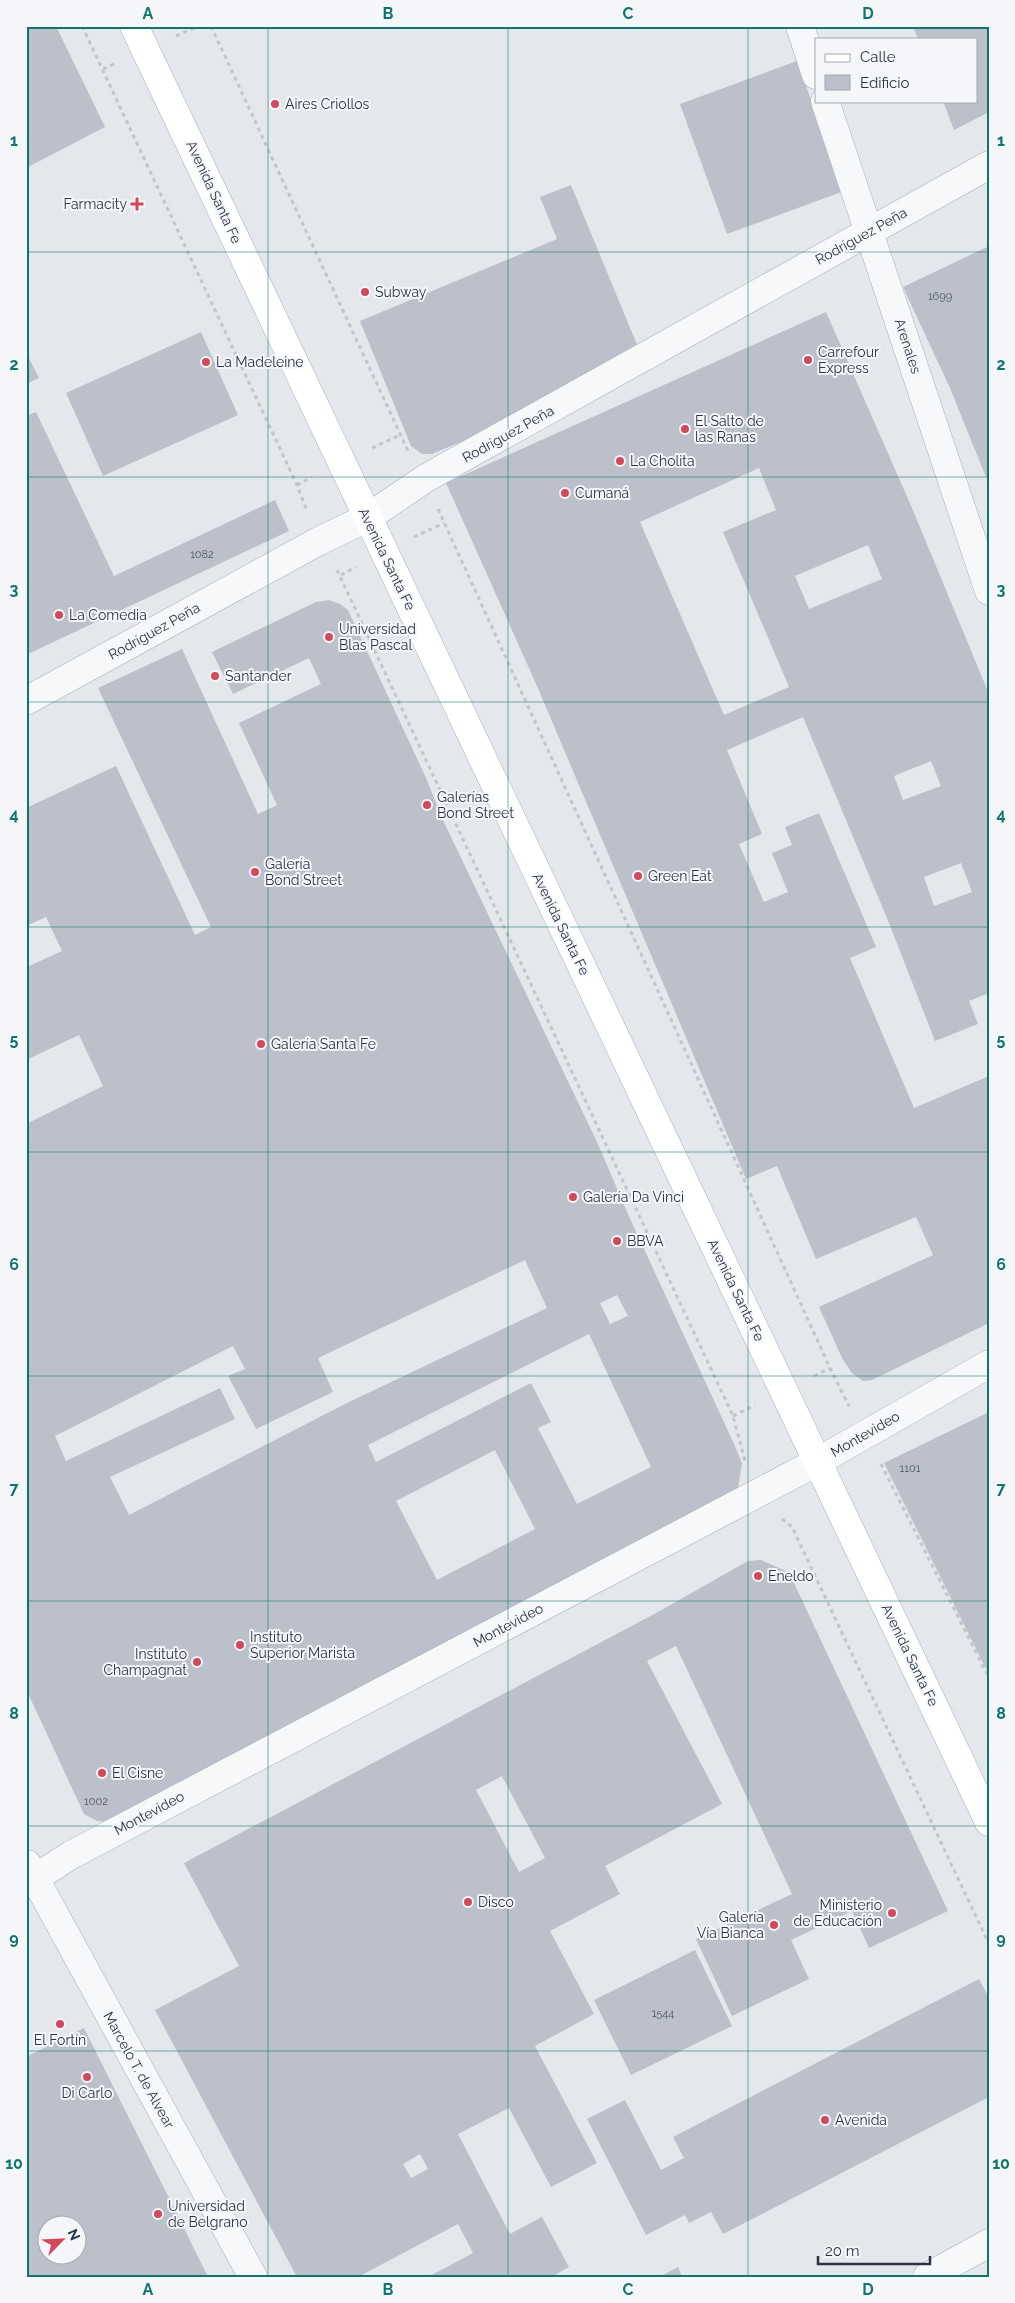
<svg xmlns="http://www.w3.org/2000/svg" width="1015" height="2303" font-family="Raleway,sans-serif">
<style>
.building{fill:#bbc0ca;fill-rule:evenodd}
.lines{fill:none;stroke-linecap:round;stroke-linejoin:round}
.minor-casing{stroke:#a9aeb7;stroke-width:29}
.tertiary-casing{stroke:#a9aeb7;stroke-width:29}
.secondary-casing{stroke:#a9aeb7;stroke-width:29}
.path{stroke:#c2c5cb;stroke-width:3;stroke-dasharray:4 4;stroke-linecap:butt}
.minor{stroke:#f7f8fa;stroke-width:28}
.tertiary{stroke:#f7f8fa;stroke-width:28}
.secondary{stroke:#fff;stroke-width:28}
.grid{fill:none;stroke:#0f766e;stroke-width:1;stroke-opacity:0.55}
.poi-dot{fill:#d1495b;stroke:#f4f6f9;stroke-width:2}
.labels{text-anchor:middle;stroke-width:4;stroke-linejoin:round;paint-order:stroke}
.number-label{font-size:11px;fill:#4f5766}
.poi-label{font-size:14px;fill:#2b3445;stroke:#f4f6f9;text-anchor:start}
.street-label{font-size:14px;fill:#2b3445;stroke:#f4f6f9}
.neatline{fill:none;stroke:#0f766e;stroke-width:2}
.grid-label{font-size:16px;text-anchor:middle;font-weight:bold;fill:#0f766e}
</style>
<rect width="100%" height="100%" fill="#e4e7ec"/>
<path class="building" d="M 26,26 L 56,26 L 105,127 L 26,168 Z
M 913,26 L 989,26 L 989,112 L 954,130 L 943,101 L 976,101 L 976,39 L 918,39 Z
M 797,61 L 844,191 L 727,234 L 680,104 Z
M 571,185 L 645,364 L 432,454 L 422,454 L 411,446 L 360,321 L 557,239 L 540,197 Z
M 989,246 L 989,482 L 988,482 L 950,388 L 903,287 Z
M 826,312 L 912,508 L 989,694 L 989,993 L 969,1001 L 978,1024 L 935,1041 L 889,923 L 803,717 L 727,750 L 762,834 L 739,844 L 764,902 L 788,892 L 772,853 L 792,845 L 785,827 L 819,813 L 876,947 L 850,958 L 914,1108 L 989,1076 L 989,1323 L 872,1380 L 863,1381 L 852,1373 L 842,1358 L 819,1307 L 933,1255 L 916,1217 L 816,1259 L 777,1166 L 746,1179 L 537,686 L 446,483 ZM 759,468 L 776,510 L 723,532 L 789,687 L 724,715 L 640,522 ZM 868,545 L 882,579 L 809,609 L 795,576 ZM 931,761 L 941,786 L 903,800 L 894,776 ZM 961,863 L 972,892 L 934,906 L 924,877 Z
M 201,332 L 238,415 L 103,476 L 66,393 Z
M 26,352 L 39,378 L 26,384 Z
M 36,412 L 114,576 L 275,500 L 289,531 L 26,655 L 26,416 Z
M 329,600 L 340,604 L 348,610 L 427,780 L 441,816 L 598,1144 L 627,1212 L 734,1444 L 742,1463 L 738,1489 L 113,1822 L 97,1821 L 84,1814 L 26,1689 L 26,1124 L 103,1086 L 79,1035 L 26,1060 L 26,960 L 29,966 L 62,951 L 46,917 L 26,926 L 26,808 L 116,766 L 195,935 L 211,927 L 98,688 L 182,649 L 258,814 L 277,805 L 239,723 L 321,684 L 309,658 L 233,694 L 212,652 L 316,602 ZM 525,1260 L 547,1308 L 347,1403 L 129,1515 L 110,1477 L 235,1419 L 220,1388 L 66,1461 L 55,1436 L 233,1346 L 245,1369 L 228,1376 L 256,1429 L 333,1392 L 318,1358 ZM 617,1295 L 628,1316 L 610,1324 L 600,1303 ZM 589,1334 L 651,1467 L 577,1504 L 538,1428 L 551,1422 L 531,1383 L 376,1462 L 368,1445 ZM 495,1450 L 535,1529 L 437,1580 L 396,1501 Z
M 989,1412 L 989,1675 L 884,1463 Z
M 761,1560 L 784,1570 L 794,1583 L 948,1911 L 869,1948 L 852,1911 L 791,1940 L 809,1979 L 732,2016 L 696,1939 L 792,1894 L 676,1646 L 647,1661 L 722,1804 L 605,1866 L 620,1894 L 550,1931 L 594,2014 L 535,2046 L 597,2163 L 551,2187 L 509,2108 L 458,2134 L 510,2234 L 542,2217 L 569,2267 L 551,2277 L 428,2277 L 473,2253 L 458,2224 L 358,2277 L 297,2277 L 155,2010 L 239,1966 L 184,1863 L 658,1612 L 748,1561 ZM 502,1776 L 545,1858 L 519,1872 L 476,1790 ZM 420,2154 L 428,2169 L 411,2178 L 403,2164 Z
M 695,1950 L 732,2026 L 631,2075 L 594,2000 Z
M 979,1979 L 989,1998 L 989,2097 L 723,2234 L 711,2212 L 689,2223 L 685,2215 L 646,2235 L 587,2119 L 625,2100 L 661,2170 L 684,2158 L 673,2137 Z
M 84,2028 L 173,2206 L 208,2277 L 26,2277 L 26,2057 ZM 48,2226 L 78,2226 L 78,2256 L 48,2256 Z
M 678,2267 L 682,2277 L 659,2277 Z"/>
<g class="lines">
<defs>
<path id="minor" d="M 800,26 L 816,75
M 825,101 L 989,591
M 26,701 L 319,541 L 367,518
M 27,1864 L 253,2277
M 26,1884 L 71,1855 L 817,1462 L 989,1364
M 927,2277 L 989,2243"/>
<path id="tertiary" d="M 367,518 L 426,478 L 989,165"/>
<path id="secondary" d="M 134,26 L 989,1822"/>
</defs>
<use href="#minor" class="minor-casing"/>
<use href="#tertiary" class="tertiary-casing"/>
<use href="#secondary" class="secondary-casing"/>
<path class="path" d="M 82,26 L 297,485 L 307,511
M 211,26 L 408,451
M 176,36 L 198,26
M 103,69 L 116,63
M 372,448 L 400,435
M 297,485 L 312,477
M 438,509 L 830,1368 L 849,1406
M 414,537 L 444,523
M 337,570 L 733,1416 L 745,1461
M 341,575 L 356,567
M 814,1376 L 830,1368
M 733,1416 L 755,1405
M 881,1464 L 989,1678
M 782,1519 L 792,1527 L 989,1944"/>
<use href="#minor" class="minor"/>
<use href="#tertiary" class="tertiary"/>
<use href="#secondary" class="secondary"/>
</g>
<path class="grid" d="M 268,26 L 268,2277M 508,26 L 508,2277M 748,26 L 748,2277M 26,252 L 989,252M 26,477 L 989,477M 26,702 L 989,702M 26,927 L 989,927M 26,1152 L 989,1152M 26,1376 L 989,1376M 26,1601 L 989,1601M 26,1826 L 989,1826M 26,2051 L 989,2051"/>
<g class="poi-dot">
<circle cx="275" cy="104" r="5"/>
<path d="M134.5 196.5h5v5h5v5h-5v5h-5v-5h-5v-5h5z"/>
<circle cx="365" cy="292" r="5"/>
<circle cx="808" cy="360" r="5"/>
<circle cx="206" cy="362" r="5"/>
<circle cx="685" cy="429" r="5"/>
<circle cx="620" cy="461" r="5"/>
<circle cx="565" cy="493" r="5"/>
<circle cx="59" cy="615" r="5"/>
<circle cx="329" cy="637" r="5"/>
<circle cx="215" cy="676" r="5"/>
<circle cx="427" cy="805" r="5"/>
<circle cx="255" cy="872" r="5"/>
<circle cx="638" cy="876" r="5"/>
<circle cx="261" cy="1044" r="5"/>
<circle cx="573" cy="1197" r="5"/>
<circle cx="617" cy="1241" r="5"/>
<circle cx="758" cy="1576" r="5"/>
<circle cx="240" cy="1645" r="5"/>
<circle cx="197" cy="1662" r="5"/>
<circle cx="102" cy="1773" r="5"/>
<circle cx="468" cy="1902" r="5"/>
<circle cx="892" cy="1913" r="5"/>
<circle cx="774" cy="1925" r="5"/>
<circle cx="60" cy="2024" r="5"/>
<circle cx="87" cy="2077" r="5"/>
<circle cx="825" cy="2120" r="5"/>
<circle cx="158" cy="2214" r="5"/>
</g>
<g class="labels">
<g class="number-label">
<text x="940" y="300">1699</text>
<text x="202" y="558">1082</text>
<text x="910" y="1472">1101</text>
<text x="96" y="1805">1002</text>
<text x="663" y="2017">1544</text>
</g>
<g class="poi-label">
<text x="285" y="109">Aires Criollos</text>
<text x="127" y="209" text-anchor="end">Farmacity</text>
<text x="375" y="297">Subway</text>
<text x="818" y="357">Carrefour<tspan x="818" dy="16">Express</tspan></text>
<text x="216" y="367">La Madeleine</text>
<text x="695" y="426">El Salto de<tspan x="695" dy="16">las Ranas</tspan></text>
<text x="630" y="466">La Cholita</text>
<text x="575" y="498">Cumaná</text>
<text x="69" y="620">La Comedia</text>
<text x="339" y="634">Universidad<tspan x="339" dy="16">Blas Pascal</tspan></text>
<text x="225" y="681">Santander</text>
<text x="437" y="802">Galerías<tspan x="437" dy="16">Bond Street</tspan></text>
<text x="265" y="869">Galería<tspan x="265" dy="16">Bond Street</tspan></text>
<text x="648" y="881">Green Eat</text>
<text x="271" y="1049">Galería Santa Fe</text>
<text x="583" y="1202">Galería Da Vinci</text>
<text x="627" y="1246">BBVA</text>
<text x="768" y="1581">Eneldo</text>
<text x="250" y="1642">Instituto<tspan x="250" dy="16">Superior Marista</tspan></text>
<text x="187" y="1659" text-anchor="end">Instituto<tspan x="187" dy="16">Champagnat</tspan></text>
<text x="112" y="1778">El Cisne</text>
<text x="478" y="1907">Disco</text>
<text x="882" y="1910" text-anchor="end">Ministerio<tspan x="882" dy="16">de Educación</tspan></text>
<text x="764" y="1922" text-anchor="end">Galería<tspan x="764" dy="16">Vía Bianca</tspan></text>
<text x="60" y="2045" text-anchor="middle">El Fortín</text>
<text x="87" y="2098" text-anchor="middle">Di Carlo</text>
<text x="835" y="2125">Avenida</text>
<text x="168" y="2211">Universidad<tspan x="168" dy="16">de Belgrano</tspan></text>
</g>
<g class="street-label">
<text transform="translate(214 192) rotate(65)" y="5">Avenida Santa Fe</text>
<text transform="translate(861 236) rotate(-29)" y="5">Rodríguez Peña</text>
<text transform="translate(908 346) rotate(72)" y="5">Arenales</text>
<text transform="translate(508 434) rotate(-29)" y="5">Rodríguez Peña</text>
<text transform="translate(387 559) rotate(64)" y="5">Avenida Santa Fe</text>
<text transform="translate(154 631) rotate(-29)" y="5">Rodríguez Peña</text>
<text transform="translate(561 924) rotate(64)" y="5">Avenida Santa Fe</text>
<text transform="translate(736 1290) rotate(64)" y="5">Avenida Santa Fe</text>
<text transform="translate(865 1434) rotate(-30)" y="5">Montevideo</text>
<text transform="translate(508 1625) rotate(-28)" y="5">Montevideo</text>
<text transform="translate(910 1655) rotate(64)" y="5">Avenida Santa Fe</text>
<text transform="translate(149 1813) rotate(-28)" y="5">Montevideo</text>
<text transform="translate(139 2070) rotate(61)" y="5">Marcelo T. de Alvear</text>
</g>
</g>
<rect width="1015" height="2303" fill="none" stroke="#f4f6f9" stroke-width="55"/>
<rect x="815" y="38" width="162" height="65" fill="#f4f6f9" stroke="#a4a8b1"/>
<rect x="825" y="54" width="25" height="8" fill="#ffffff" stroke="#a4a8b1"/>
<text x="860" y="62" font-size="15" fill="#2b3445">Calle</text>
<rect x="825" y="75" width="25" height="15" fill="#bbc0ca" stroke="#a4a8b1"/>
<text x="860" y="88" font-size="15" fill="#2b3445">Edificio</text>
<g transform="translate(62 2240) rotate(66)"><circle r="24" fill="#f4f6f9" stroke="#a4a8b1"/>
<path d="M0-4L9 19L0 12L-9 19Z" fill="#d1495b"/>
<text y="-8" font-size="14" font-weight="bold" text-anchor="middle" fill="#2b3445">N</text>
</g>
<path d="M818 2256v8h112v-8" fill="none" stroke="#2b3445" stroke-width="2.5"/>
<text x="825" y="2256" font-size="15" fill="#2b3445" stroke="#f4f6f9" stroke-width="4" paint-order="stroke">20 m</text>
<rect x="28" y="28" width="960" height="2248" class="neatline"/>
<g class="grid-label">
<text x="148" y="19">A</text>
<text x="388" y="19">B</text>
<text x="628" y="19">C</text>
<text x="868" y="19">D</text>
<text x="14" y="146">1</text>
<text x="1001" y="146">1</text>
<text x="14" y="370">2</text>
<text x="1001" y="370">2</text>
<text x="14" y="595">3</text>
<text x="1001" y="595">3</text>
<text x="14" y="820">4</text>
<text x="1001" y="820">4</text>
<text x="14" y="1045">5</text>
<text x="1001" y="1045">5</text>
<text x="14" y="1270">6</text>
<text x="1001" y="1270">6</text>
<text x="14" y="1494">7</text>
<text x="1001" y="1494">7</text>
<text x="14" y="1719">8</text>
<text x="1001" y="1719">8</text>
<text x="14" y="1944">9</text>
<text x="1001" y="1944">9</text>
<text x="14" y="2169">10</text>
<text x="1001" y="2169">10</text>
<text x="148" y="2295">A</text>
<text x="388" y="2295">B</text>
<text x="628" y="2295">C</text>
<text x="868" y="2295">D</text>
</g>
</svg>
